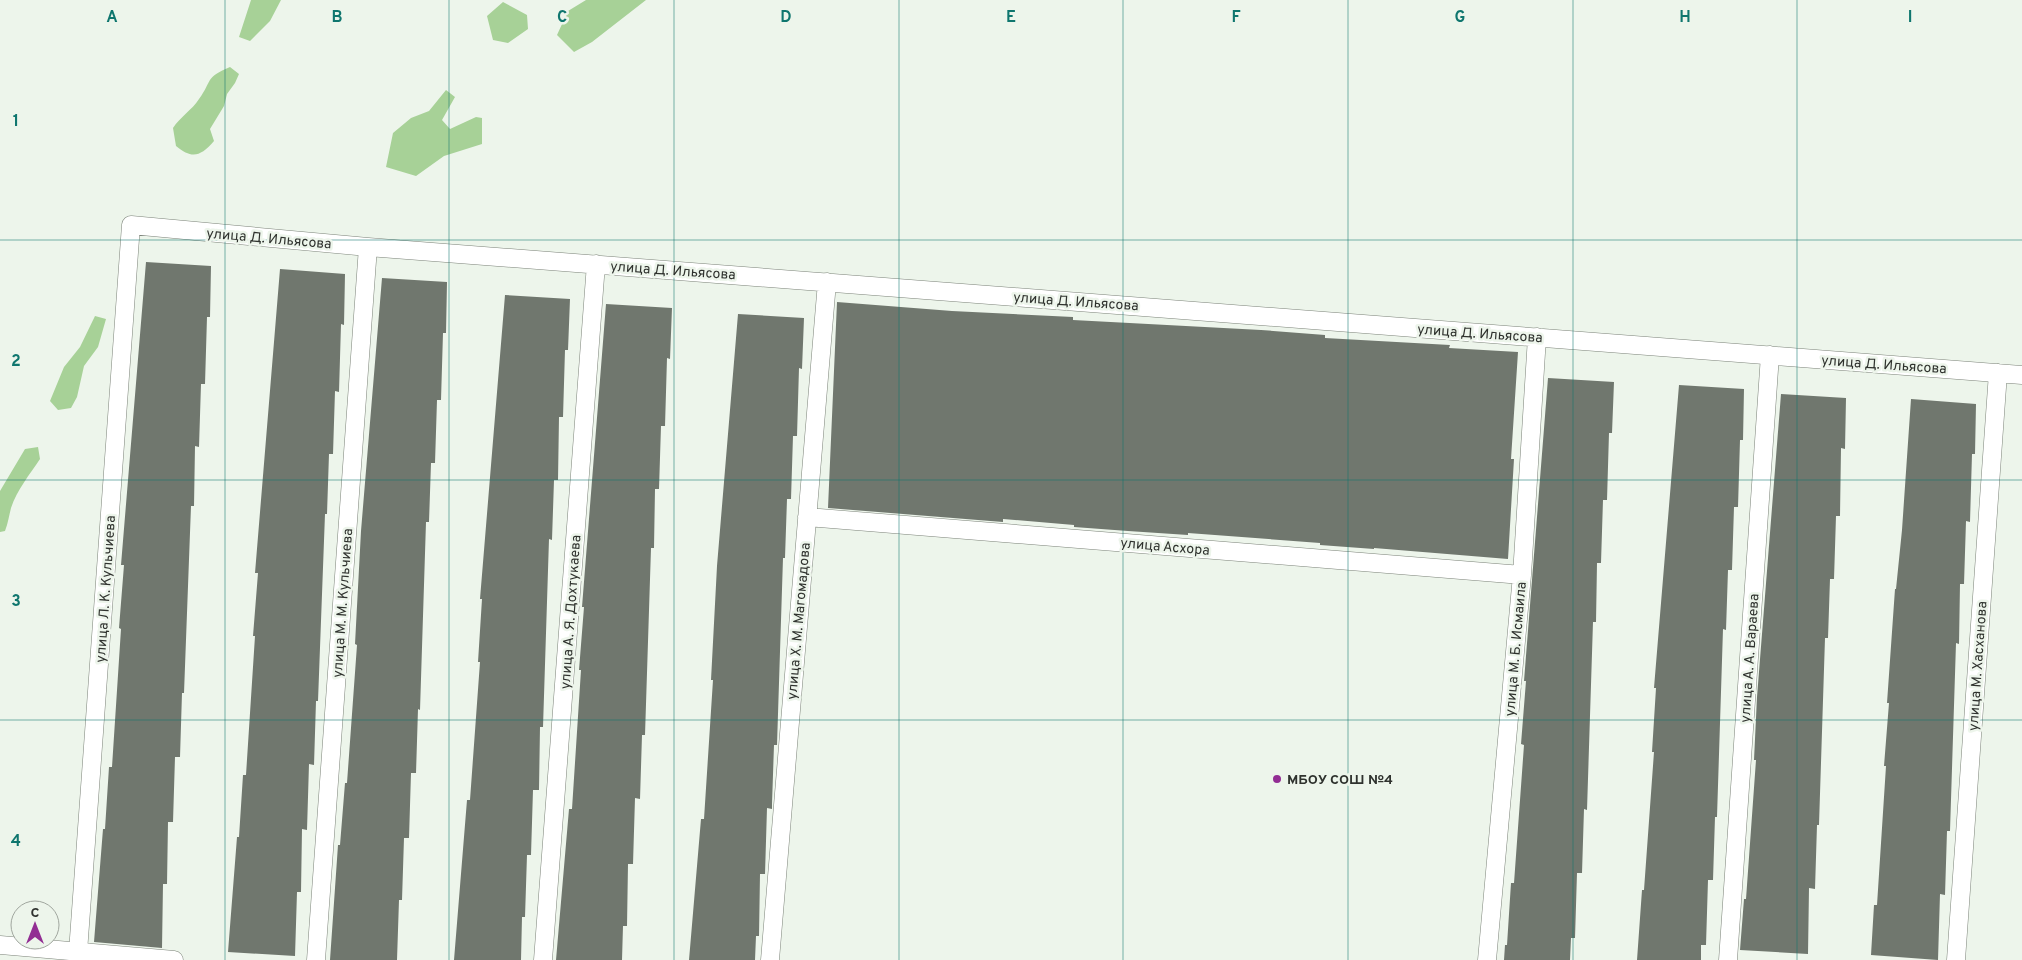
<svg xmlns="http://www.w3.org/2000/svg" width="2022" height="960" font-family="Overpass,sans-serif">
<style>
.forest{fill:#a7d197}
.building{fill:#70776e}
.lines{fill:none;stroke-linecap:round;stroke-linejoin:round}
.minor-casing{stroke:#7c8379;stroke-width:19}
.minor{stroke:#fff;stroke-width:18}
.grid{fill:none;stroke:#0f766e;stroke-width:1;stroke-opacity:0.55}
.poi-dot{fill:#922d93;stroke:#edf5eb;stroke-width:2}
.labels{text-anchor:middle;stroke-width:5;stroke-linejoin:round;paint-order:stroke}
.street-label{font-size:14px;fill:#2f322e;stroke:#edf5eb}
.poi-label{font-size:14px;font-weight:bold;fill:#2f322e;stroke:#edf5eb;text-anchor:start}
.grid-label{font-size:16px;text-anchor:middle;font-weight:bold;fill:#0f766e;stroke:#edf5eb;stroke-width:5;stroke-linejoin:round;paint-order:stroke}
</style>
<rect width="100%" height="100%" fill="#edf5eb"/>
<path class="forest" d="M 251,0 L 281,0 L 270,21 L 250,41 L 239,37 Z
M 586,0 L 646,0 L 592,42 L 574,52 L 557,35 L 568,11 Z
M 503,2 L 527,15 L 528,29 L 508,43 L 493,40 L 487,16 Z
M 230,67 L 239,74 L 235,83 L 227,94 L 224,106 L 210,129 L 214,141 C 200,157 192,159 176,146 L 173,128 C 180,117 192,110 199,99 C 213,80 204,78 230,67 Z
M 446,90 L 455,97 L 442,120 L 450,129 L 476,117 L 482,118 L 482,144 L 444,156 L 416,176 L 386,167 L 393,133 L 411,118 L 429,111 Z
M 95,316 L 106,319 L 98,347 L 84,366 L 77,397 L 71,408 L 58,410 L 50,401 L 64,367 L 80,347 Z
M 38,447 L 40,459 C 30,474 17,490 11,508 C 9,516 8,523 5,531 L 0,532 L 0,491 L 25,449 Z"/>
<path class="building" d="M 146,262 L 211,266 L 210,317 L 207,317 L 205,384 L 201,384 L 199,447 L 195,446 L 194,506 L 191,506 L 184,693 L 182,693 L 180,757 L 175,757 L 173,822 L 168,822 L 167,884 L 163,884 L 162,948 L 94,942 L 103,829 L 105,829 L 109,767 L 112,767 L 121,629 L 119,628 L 124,565 L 121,565 Z
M 280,269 L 345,274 L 344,325 L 341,324 L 339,392 L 335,391 L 333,454 L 329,454 L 327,514 L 325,514 L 318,701 L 316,701 L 314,765 L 309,764 L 307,830 L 302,829 L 301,892 L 297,892 L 295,956 L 228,952 L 237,837 L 239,837 L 243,775 L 246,775 L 255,636 L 253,636 L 258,573 L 255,573 Z
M 382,278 L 447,282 L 446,333 L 443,333 L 441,400 L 437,400 L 435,463 L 431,463 L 429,522 L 426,522 L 420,710 L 418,709 L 416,773 L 411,773 L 409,838 L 404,838 L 402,900 L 399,900 L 397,960 L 330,960 L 338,845 L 340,845 L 345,783 L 347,783 L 357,645 L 355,644 L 361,531 Z
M 505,295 L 570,299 L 568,350 L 565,350 L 563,417 L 559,417 L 558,480 L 554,480 L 552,540 L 549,539 L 543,727 L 540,727 L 539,790 L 533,790 L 531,855 L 527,855 L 525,917 L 522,917 L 521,960 L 454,960 L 467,800 L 470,800 L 480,662 L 478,662 L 482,599 L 480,599 Z
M 837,302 L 952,311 L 1073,317 L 1073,320 L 1261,330 L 1325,335 L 1325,338 L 1450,345 L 1449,348 L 1518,352 L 1511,459 L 1514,459 L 1508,559 L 1374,548 L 1374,549 L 1320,545 L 1320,543 L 1188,533 L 1188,535 L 1128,531 L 1074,527 L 1074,525 L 1003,519 L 1003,522 L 828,508 Z
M 606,304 L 672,308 L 670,359 L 667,358 L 665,426 L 661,426 L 659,489 L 655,489 L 654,548 L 651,548 L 645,735 L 642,735 L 640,799 L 635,798 L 633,864 L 628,864 L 627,926 L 623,926 L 622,960 L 556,960 L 569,809 L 572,809 L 581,670 L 579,670 L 584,607 L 582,607 Z
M 738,314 L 804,318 L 802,369 L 799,368 L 797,436 L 793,436 L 791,499 L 787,499 L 785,558 L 783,558 L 777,745 L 774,745 L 772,804 L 772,809 L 767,808 L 765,874 L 760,874 L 759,936 L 756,936 L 755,960 L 689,960 L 701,819 L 704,819 L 713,680 L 711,680 L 717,566 Z
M 1548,378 L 1614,382 L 1612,433 L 1609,433 L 1607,500 L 1603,500 L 1601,563 L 1597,563 L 1596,622 L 1593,622 L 1587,810 L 1584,809 L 1582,873 L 1577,873 L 1575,938 L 1571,938 L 1570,960 L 1504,960 L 1505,945 L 1507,945 L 1511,883 L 1514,883 L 1524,745 L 1521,744 L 1526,681 L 1524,681 Z
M 1679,385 L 1744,389 L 1743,440 L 1740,440 L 1738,507 L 1734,507 L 1732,570 L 1728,570 L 1726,630 L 1723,629 L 1717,817 L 1715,817 L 1713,880 L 1708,880 L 1706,945 L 1701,945 L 1701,960 L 1637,960 L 1642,890 L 1644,890 L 1654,752 L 1652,752 L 1656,688 L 1654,688 Z
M 1781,394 L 1846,398 L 1845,449 L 1841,448 L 1840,516 L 1836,516 L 1834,579 L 1830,579 L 1828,638 L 1825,638 L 1819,825 L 1817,825 L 1815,889 L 1809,888 L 1808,954 L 1740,950 L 1744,899 L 1746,899 L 1756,760 L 1754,760 L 1757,697 Z
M 1911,399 L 1976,404 L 1975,454 L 1972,454 L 1970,522 L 1966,521 L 1964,584 L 1960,584 L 1959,644 L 1956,643 L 1950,831 L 1947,831 L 1945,895 L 1940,894 L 1938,960 L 1871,955 L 1874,905 L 1877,905 L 1886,766 L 1884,766 L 1889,703 L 1887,703 L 1895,589 L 1896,589 L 1902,530 Z"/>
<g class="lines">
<defs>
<path id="minor" d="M 807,517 L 1522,575
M 0,945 L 174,960
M 78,952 L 131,225 L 368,247 L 2022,375
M 316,960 L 368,247
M 543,960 L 596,264
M 770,960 L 827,282
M 1487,960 L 1522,575 L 1537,337
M 1728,960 L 1770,355
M 1956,960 L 1998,373"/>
</defs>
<use href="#minor" class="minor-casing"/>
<use href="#minor" class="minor"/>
</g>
<path class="grid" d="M 225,0 L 225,960M 449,0 L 449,960M 674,0 L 674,960M 899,0 L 899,960M 1123,0 L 1123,960M 1348,0 L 1348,960M 1573,0 L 1573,960M 1797,0 L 1797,960M 0,240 L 2022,240M 0,480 L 2022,480M 0,720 L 2022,720"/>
<circle class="poi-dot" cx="1277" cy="779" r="5"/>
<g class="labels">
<g class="street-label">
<text transform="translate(269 238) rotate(5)" y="5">улица Д. Ильясова</text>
<text transform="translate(673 270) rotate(4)" y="5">улица Д. Ильясова</text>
<text transform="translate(1076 301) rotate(4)" y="5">улица Д. Ильясова</text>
<text transform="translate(1480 333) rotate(4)" y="5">улица Д. Ильясова</text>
<text transform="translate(1884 364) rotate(4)" y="5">улица Д. Ильясова</text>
<text transform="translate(1165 546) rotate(5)" y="5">улица Асхора</text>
<text transform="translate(105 589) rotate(-86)" y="5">улица Л. К. Кульчиева</text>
<text transform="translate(342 603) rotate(-86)" y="5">улица М. М. Кульчиева</text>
<text transform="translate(570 612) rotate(-86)" y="5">улица А. Я. Дохтукаева</text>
<text transform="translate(798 621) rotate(-85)" y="5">улица Х. М. Магомадова</text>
<text transform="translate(1515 649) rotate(-85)" y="5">улица М. Б. Исмаила</text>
<text transform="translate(1749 658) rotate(-86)" y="5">улица А. А. Вараева</text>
<text transform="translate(1977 666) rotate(-86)" y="5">улица М. Хасханова</text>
</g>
<g class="poi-label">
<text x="1287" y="784">МБОУ СОШ №4</text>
</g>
</g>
<g class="grid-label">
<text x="112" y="22">A</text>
<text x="337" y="22">B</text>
<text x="562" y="22">C</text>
<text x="786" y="22">D</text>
<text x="1011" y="22">E</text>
<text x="1236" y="22">F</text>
<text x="1460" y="22">G</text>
<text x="1685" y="22">H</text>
<text x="1910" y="22">I</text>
<text x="16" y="126">1</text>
<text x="16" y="366">2</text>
<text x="16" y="606">3</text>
<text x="16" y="846">4</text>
</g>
<g transform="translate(35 925)"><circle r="24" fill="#edf5eb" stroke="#a1a79f"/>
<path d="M0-4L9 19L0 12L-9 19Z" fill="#922d93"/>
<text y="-8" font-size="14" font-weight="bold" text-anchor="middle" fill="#2f322e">С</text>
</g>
</svg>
